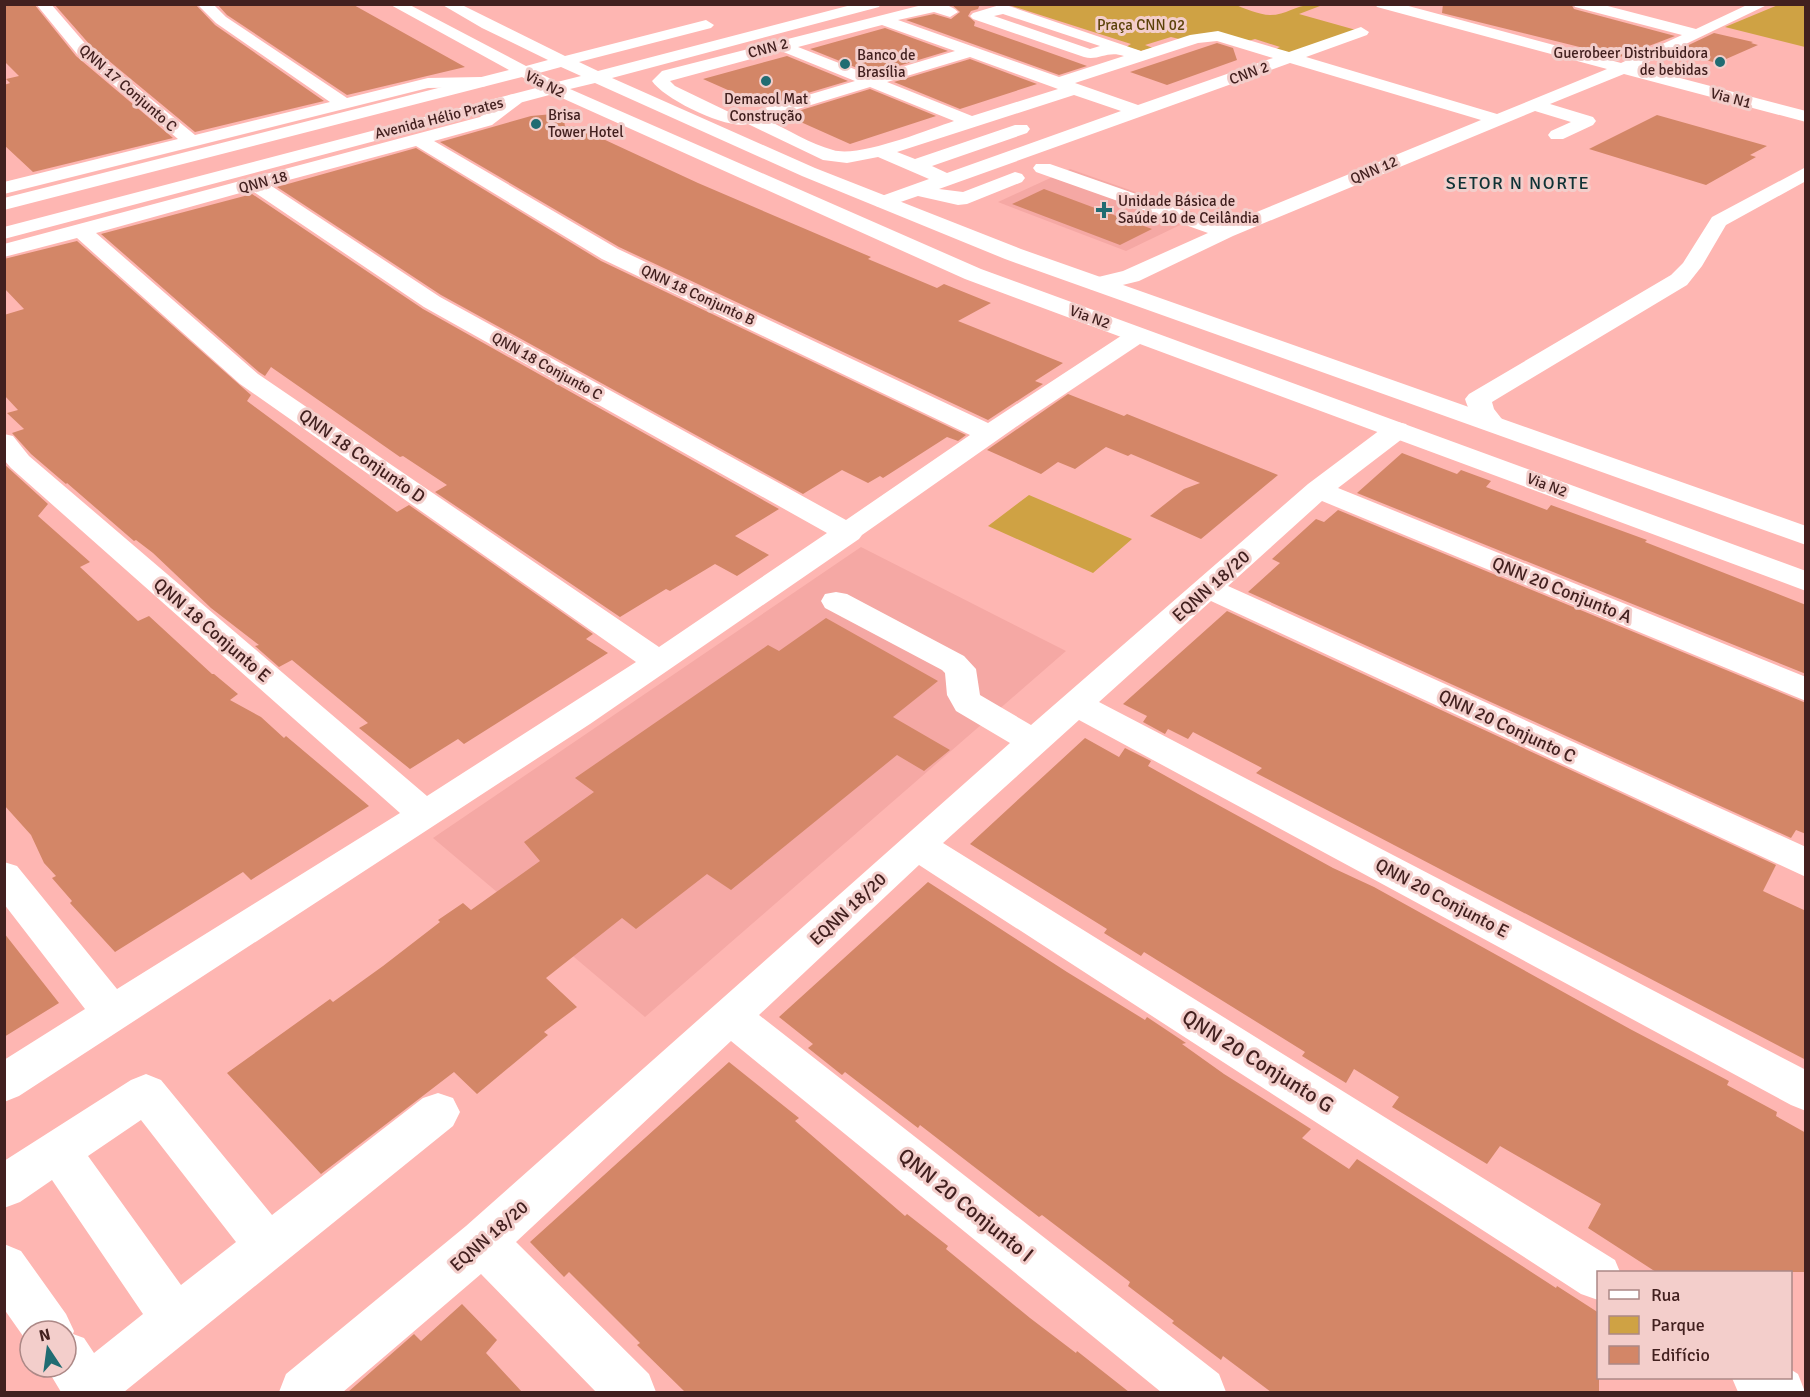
<svg xmlns="http://www.w3.org/2000/svg" width="1810" height="1397" font-family="Signika,sans-serif">
<style>
.built{fill:#f5a8a4}
.green{fill:#cfa244}
.building{fill:#d38667}
.lines{fill:none;stroke-linecap:round;stroke-linejoin:round}
.minor{fill:#fff;fill-rule:evenodd}
.major{fill:#fff;fill-rule:evenodd}
.poi-dot{fill:#216c72;stroke:#f3cecb;stroke-width:2}
.labels{text-anchor:middle;stroke-width:6;stroke-linejoin:round;paint-order:stroke}
.far-park-label{font-size:15px;fill:#5c430a;stroke:#f3cecb}
.far-street-label{font-size:15px;fill:#42201f;stroke:#f3cecb}
.far-poi-label{font-size:15px;fill:#42201f;stroke:#f3cecb;text-anchor:start}
.far-quarter-label{font-size:18px;letter-spacing:1.5px;fill:#0f3235;stroke:#f3cecb}
.street-label{font-size:18px;fill:#42201f;stroke:#f3cecb}
.near-street-label{font-size:21px;fill:#42201f;stroke:#f3cecb}
</style>
<rect width="100%" height="100%" fill="#feb6b2"/>
<path class="built" d="M 1070,169 L 1201,215 L 1126,251 L 998,202 Z
M 861,547 L 1066,651 L 645,1017 L 433,838 Z"/>
<path class="green" d="M 1233,4 C 1244,8 1259,15 1270,15 C 1289,15 1299,1 1320,6 L 1299,14 L 1356,30 L 1289,54 L 1276,49 L 1280,47 L 1255,39 L 1248,41 L 1179,39 L 1171,37 L 1145,45 L 1153,48 L 1141,51 L 1126,47 L 1131,44 L 1009,5 L 999,7 L 992,5 Z
M 1778,5 L 1805,5 L 1805,47 L 1725,27 Z
M 1029,495 L 1132,539 L 1093,573 L 988,526 Z"/>
<path class="building" d="M 4,4 L 34,4 L 76,56 L 173,138 L 33,172 L 4,145 L 4,85 L 10,83 L 6,79 L 19,76 L 4,61 Z
M 54,4 L 195,4 L 215,25 L 324,101 L 195,132 L 91,46 Z
M 217,4 L 352,4 L 465,67 L 347,95 L 227,15 Z
M 951,4 L 980,4 L 978,9 L 971,11 L 968,16 L 975,22 L 974,26 L 1087,66 L 1059,75 L 906,20 L 934,14 L 951,19 L 960,12 Z
M 1443,4 L 1571,4 L 1574,9 L 1675,36 L 1620,57 L 1442,13 Z
M 885,28 L 948,51 L 872,74 L 810,49 Z
M 1714,33 L 1753,42 L 1751,43 L 1758,45 L 1717,63 L 1674,52 Z
M 1217,43 L 1233,48 L 1237,60 L 1167,85 L 1130,72 Z
M 787,56 L 848,81 L 764,106 L 703,79 Z
M 970,59 L 1037,84 L 960,109 L 894,82 Z
M 870,89 L 936,116 L 850,144 L 785,115 Z
M 553,114 L 563,116 L 565,126 L 575,126 L 698,183 L 871,257 L 868,259 L 937,288 L 944,284 L 991,303 L 958,321 L 1063,363 L 1035,381 L 1043,384 L 988,420 L 619,247 L 440,142 L 531,116 Z
M 1657,115 L 1767,146 L 1750,155 L 1756,157 L 1706,185 L 1589,149 Z
M 416,148 L 601,261 L 966,435 L 958,441 L 947,437 L 883,478 L 880,476 L 868,483 L 842,470 L 803,494 L 441,295 L 277,187 Z
M 1044,189 L 1111,214 L 1152,229 L 1120,245 L 1012,204 Z
M 252,194 L 423,309 L 779,509 L 735,536 L 769,555 L 737,576 L 715,564 L 670,591 L 666,589 L 620,617 L 435,492 L 447,485 L 403,456 L 400,457 L 271,367 L 265,376 L 259,372 L 101,234 Z
M 77,241 L 251,395 L 247,401 L 397,512 L 409,505 L 593,634 L 586,639 L 608,653 L 464,744 L 458,739 L 410,769 L 359,728 L 368,723 L 292,660 L 279,667 L 255,646 L 259,645 L 211,608 L 153,553 L 136,540 L 134,541 L 67,483 L 66,484 L 31,454 L 12,433 L 24,429 L 7,413 L 18,410 L 4,395 L 4,315 L 24,309 L 4,288 L 4,259 Z
M 1068,394 L 1124,416 L 1127,414 L 1278,475 L 1201,539 L 1150,516 L 1184,489 L 1200,483 L 1131,454 L 1128,456 L 1106,447 L 1075,469 L 1058,462 L 1041,474 L 987,450 Z
M 1402,453 L 1457,474 L 1461,470 L 1491,481 L 1486,487 L 1547,510 L 1551,505 L 1647,540 L 1645,542 L 1806,605 L 1806,674 L 1357,493 Z
M 4,464 L 48,504 L 38,516 L 90,562 L 80,567 L 138,621 L 149,616 L 212,674 L 214,674 L 238,694 L 230,700 L 261,717 L 284,738 L 286,736 L 369,806 L 251,880 L 243,872 L 115,952 L 70,903 L 72,901 L 52,878 L 56,876 L 44,863 L 31,835 L 4,805 Z
M 1338,510 L 1806,703 L 1806,834 L 1796,830 L 1791,838 L 1248,592 L 1280,563 L 1272,559 L 1316,519 L 1324,522 Z
M 1227,611 L 1776,865 L 1763,891 L 1806,911 L 1806,1060 L 1256,773 L 1262,768 L 1193,732 L 1188,739 L 1168,729 L 1165,734 L 1143,722 L 1147,716 L 1123,704 Z
M 826,618 L 938,681 L 893,717 L 950,750 L 924,771 L 897,755 L 731,890 L 707,874 L 636,929 L 622,918 L 546,978 L 577,1007 L 544,1032 L 548,1035 L 477,1094 L 454,1072 L 321,1174 L 227,1073 L 330,999 L 333,1002 L 383,966 L 440,922 L 438,920 L 463,903 L 471,910 L 540,861 L 524,842 L 594,792 L 575,778 L 768,645 L 779,651 Z
M 1085,738 L 1119,757 L 1125,748 L 1151,761 L 1148,766 L 1198,794 L 1333,868 L 1374,887 L 1630,1029 L 1729,1081 L 1727,1085 L 1777,1112 L 1776,1116 L 1806,1133 L 1806,1272 L 1656,1272 L 1588,1228 L 1601,1204 L 1500,1146 L 1487,1164 L 1392,1107 L 1399,1097 L 1354,1069 L 1346,1083 L 1302,1056 L 1305,1052 L 1144,952 L 1141,956 L 1104,933 L 1107,929 L 970,844 Z
M 928,882 L 1067,972 L 1145,1020 L 1147,1017 L 1186,1043 L 1182,1044 L 1224,1074 L 1311,1129 L 1302,1138 L 1349,1169 L 1357,1159 L 1556,1288 L 1557,1286 L 1599,1313 L 1599,1392 L 1271,1392 L 1223,1356 L 1221,1360 L 1172,1323 L 1174,1321 L 1128,1286 L 1130,1282 L 1042,1215 L 1039,1217 L 920,1125 L 918,1128 L 845,1072 L 842,1075 L 808,1048 L 813,1044 L 779,1017 Z
M 4,933 L 59,1003 L 4,1037 Z
M 729,1062 L 799,1118 L 795,1121 L 905,1216 L 907,1214 L 948,1246 L 946,1249 L 1030,1318 L 1076,1353 L 1077,1351 L 1129,1392 L 685,1392 L 637,1345 L 640,1343 L 569,1272 L 564,1277 L 530,1242 Z
M 462,1304 L 497,1340 L 486,1353 L 522,1392 L 348,1392 L 414,1334 L 421,1341 Z"/>
<g class="lines">
<path class="minor" d="M 36,4 L 51,4 L 89,48 L 195,135 L 330,102 L 216,23 L 197,4 L 213,4 L 226,17 L 347,98 L 428,78 L 480,77 L 486,78 L 488,82 L 486,86 L 480,87 L 428,88 L 4,194 L 4,182 L 178,139 L 77,54 Z
M 926,4 C 937,4 950,3 958,12 L 950,17 L 934,12 L 898,20 L 1059,77 L 1124,56 C 1107,50 1099,61 1084,57 L 973,19 L 970,16 L 973,13 L 1003,4 L 1141,51 L 1190,35 L 1218,31 L 1289,52 L 1361,27 L 1369,32 L 1367,35 L 1306,57 L 1497,114 L 1607,69 L 1377,7 L 1375,4 L 1401,4 L 1621,63 L 1682,35 L 1575,7 L 1573,4 L 1600,4 L 1696,29 L 1749,4 L 1769,4 L 1638,67 L 1806,111 L 1806,122 L 1624,74 L 1550,104 L 1593,117 L 1596,121 L 1593,125 L 1563,139 L 1551,139 L 1548,135 L 1551,131 L 1571,122 L 1535,111 L 1233,236 L 1139,281 L 1098,291 L 1090,289 L 1087,284 L 1090,279 L 1123,271 L 1208,233 L 1036,172 L 1033,168 L 1036,164 L 1050,164 L 1225,225 L 1481,120 L 1290,63 L 939,189 L 963,192 L 1015,172 L 1022,174 L 1025,178 L 1022,182 L 967,204 L 958,205 L 918,196 L 883,208 L 876,206 L 873,202 L 876,198 L 929,179 L 878,157 L 847,163 L 823,160 L 748,124 C 727,130 664,99 652,81 L 662,71 ZM 1003,14 L 1100,46 L 1090,49 L 994,16 ZM 882,25 L 955,51 L 872,76 L 798,47 ZM 1217,41 L 1273,58 L 1138,105 L 1075,83 L 1198,43 ZM 781,51 L 855,81 L 748,113 L 731,113 L 675,86 L 670,81 ZM 970,57 L 1058,89 L 972,116 L 887,82 ZM 870,87 L 954,121 C 927,130 859,158 833,150 C 810,144 787,129 765,119 ZM 1074,95 L 1121,111 L 947,173 L 932,166 L 1027,133 L 1030,129 L 1027,125 L 1015,125 L 915,159 L 897,152 Z
M 515,94 L 521,95 L 524,99 L 521,103 L 492,125 L 434,141 L 618,249 L 988,423 L 1130,330 L 1138,328 L 1146,330 L 1150,335 L 1146,340 L 1026,420 L 862,535 L 859,539 L 590,724 L 19,1096 L 4,1102 L 4,1060 L 85,1009 L 4,904 L 4,862 L 17,866 L 117,989 L 400,813 L 11,468 L 4,460 L 4,434 L 13,436 L 29,456 L 427,796 L 636,662 L 240,384 L 77,238 L 4,257 L 4,244 L 480,117 L 509,95 ZM 416,146 L 602,259 L 970,435 L 846,520 L 440,297 L 270,185 ZM 251,190 L 424,307 L 827,533 L 659,647 L 258,374 L 96,233 Z
M 1806,167 L 1806,181 L 1726,225 L 1702,266 L 1687,285 L 1492,402 L 1494,409 L 1505,423 L 1501,428 C 1480,434 1471,417 1465,399 L 1469,394 L 1671,275 L 1683,263 L 1712,217 Z
M 1397,422 L 1406,424 L 1410,430 L 1406,436 L 1338,488 L 1806,677 L 1806,701 L 1322,501 L 1228,586 L 1806,847 L 1806,877 L 1211,601 L 1099,702 L 1806,1070 L 1806,1111 L 1791,1105 L 1079,720 L 943,843 L 1615,1260 L 1620,1272 L 1598,1272 L 1598,1300 L 1581,1294 L 919,865 L 759,1015 L 1219,1374 L 1226,1392 L 1161,1392 L 731,1041 L 516,1242 L 649,1374 L 656,1392 L 596,1392 L 481,1274 L 343,1392 L 279,1392 L 286,1374 L 466,1226 L 1010,743 L 956,711 L 947,695 L 945,673 L 942,670 L 825,608 L 821,601 L 825,594 L 836,592 L 847,594 L 964,656 L 976,669 L 980,695 L 1031,725 L 1308,484 L 1388,424 Z
M 146,1074 L 161,1080 L 272,1215 L 423,1098 L 438,1093 L 453,1098 L 460,1112 L 453,1126 L 124,1392 L 61,1392 L 46,1367 L 66,1367 L 66,1331 L 30,1331 L 30,1346 L 4,1309 L 4,1244 L 21,1251 L 66,1314 L 74,1331 L 73,1334 L 84,1338 L 94,1353 L 143,1314 L 52,1180 L 20,1202 L 4,1208 L 4,1161 L 131,1080 ZM 141,1120 L 236,1242 L 181,1285 L 88,1156 Z
M 1790,1369 L 1798,1374 L 1805,1392 L 1738,1392 L 1732,1378 L 1790,1378 Z"/>
<path class="major" d="M 389,4 L 408,4 L 526,66 L 548,60 L 482,28 L 441,4 L 460,4 L 565,56 L 706,20 L 714,25 L 711,28 L 579,62 L 598,71 L 855,4 L 881,4 L 879,7 L 612,78 L 815,168 L 1021,249 L 1806,526 L 1806,545 L 1005,259 L 802,176 L 595,83 L 570,89 L 981,269 L 1806,571 L 1806,591 L 965,279 L 553,94 L 4,239 L 4,227 L 540,87 L 522,77 L 4,210 L 4,198 L 509,70 ZM 561,67 L 581,76 L 557,82 L 539,73 Z"/>
</g>
<g class="poi-dot">
<circle cx="1720" cy="62" r="6"/>
<circle cx="845" cy="64" r="6"/>
<circle cx="766" cy="81" r="6"/>
<circle cx="536" cy="124" r="6"/>
<path d="M1101 201h6v6h6v6h-6v6h-6v-6h-6v-6h6z"/>
</g>
<g class="labels">
<g class="far-park-label">
<text x="1141" y="30">Praça CNN 02</text>
</g>
<g class="far-street-label">
<text transform="translate(768 48) rotate(-15)" y="5">CNN 2</text>
<text transform="translate(1249 73) rotate(-20)" y="5">CNN 2</text>
<text transform="translate(545 84) rotate(27)" y="5">Via N2</text>
<text transform="translate(128 88) rotate(41)" y="5">QNN 17 Conjunto C</text>
<text transform="translate(1731 98) rotate(15)" y="5">Via N1</text>
<text transform="translate(439 118) rotate(-14)" y="5">Avenida Hélio Prates</text>
<text transform="translate(1374 170) rotate(-23)" y="5">QNN 12</text>
<text transform="translate(263 182) rotate(-15)" y="5">QNN 18</text>
<text transform="translate(698 295) rotate(25)" y="5">QNN 18 Conjunto B</text>
<text transform="translate(1090 317) rotate(20)" y="5">Via N2</text>
<text transform="translate(547 366) rotate(29)" y="5">QNN 18 Conjunto C</text>
<text transform="translate(1547 485) rotate(21)" y="5">Via N2</text>
</g>
<g class="far-poi-label">
<text x="1708" y="58" text-anchor="end">Guerobeer Distribuidora<tspan x="1708" dy="17">de bebidas</tspan></text>
<text x="857" y="60">Banco de<tspan x="857" dy="17">Brasília</tspan></text>
<text x="766" y="104" text-anchor="middle">Demacol Mat<tspan x="766" dy="17">Construção</tspan></text>
<text x="548" y="120">Brisa<tspan x="548" dy="17">Tower Hotel</tspan></text>
<text x="1118" y="206">Unidade Básica de<tspan x="1118" dy="17">Saúde 10 de Ceilândia</tspan></text>
</g>
<g class="far-quarter-label">
<text x="1518" y="189">SETOR N NORTE</text>
</g>
<g class="street-label">
<text transform="translate(362 456) rotate(35)" y="6">QNN 18 Conjunto D</text>
<text transform="translate(1211 586) rotate(-42)" y="6">EQNN 18/20</text>
<text transform="translate(1562 590) rotate(22)" y="6">QNN 20 Conjunto A</text>
<text transform="translate(212 630) rotate(41)" y="6">QNN 18 Conjunto E</text>
<text transform="translate(1507 726) rotate(25)" y="6">QNN 20 Conjunto C</text>
<text transform="translate(1442 898) rotate(28)" y="6">QNN 20 Conjunto E</text>
<text transform="translate(848 909) rotate(-43)" y="6">EQNN 18/20</text>
<text transform="translate(489 1236) rotate(-41)" y="6">EQNN 18/20</text>
</g>
<g class="near-street-label">
<text transform="translate(1258 1061) rotate(32)" y="7">QNN 20 Conjunto G</text>
<text transform="translate(966 1205) rotate(39)" y="7">QNN 20 Conjunto I</text>
</g>
</g>
<rect width="1810" height="1397" fill="none" stroke="#42201f" stroke-width="12"/>
<rect x="1597" y="1271" width="195" height="108" fill="#f3cecb" stroke="#ac8886" stroke-width="1.5"/>
<rect x="1609" y="1290" width="30" height="9" fill="#ffffff" stroke="#ac8886" stroke-width="1.5"/>
<text x="1651" y="1301" font-size="18" fill="#42201f">Rua</text>
<rect x="1609" y="1316" width="30" height="18" fill="#cfa244" stroke="#ac8886" stroke-width="1.5"/>
<text x="1651" y="1331" font-size="18" fill="#42201f">Parque</text>
<rect x="1609" y="1346" width="30" height="18" fill="#d38667" stroke="#ac8886" stroke-width="1.5"/>
<text x="1651" y="1361" font-size="18" fill="#42201f">Edifício</text>
<g transform="translate(48 1349) rotate(347)"><circle r="28" fill="#f3cecb" stroke="#ac8886" stroke-width="1.5"/>
<path d="M0-4.5L10 22L0 15L-10 22Z" fill="#216c72"/>
<text y="-9" font-size="16" font-weight="bold" text-anchor="middle" fill="#42201f">N</text>
</g>
</svg>
